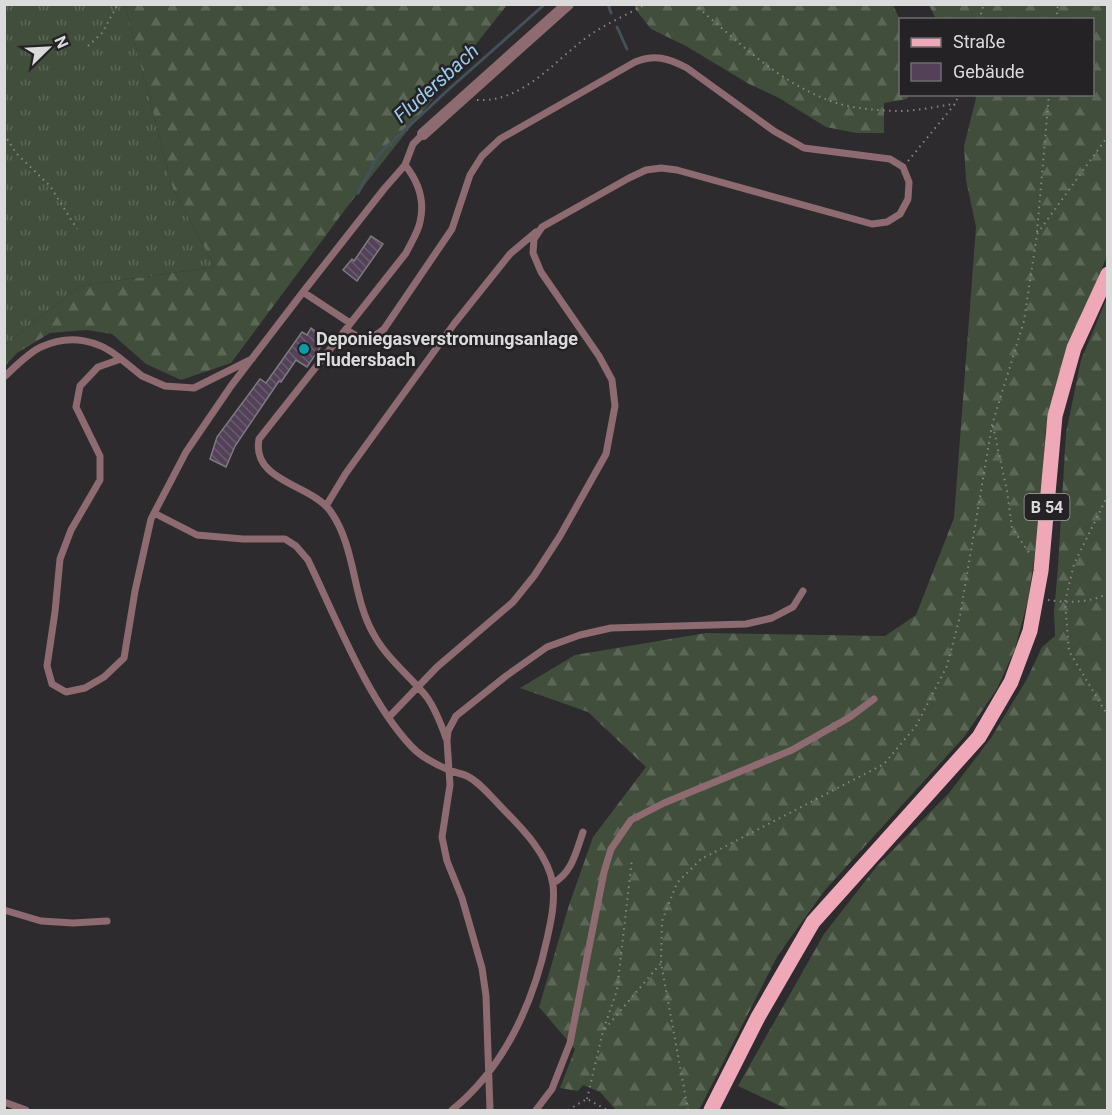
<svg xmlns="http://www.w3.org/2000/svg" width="1112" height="1115" font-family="Roboto,sans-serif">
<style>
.grass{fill:url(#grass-tufts)}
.forest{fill:url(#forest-firs)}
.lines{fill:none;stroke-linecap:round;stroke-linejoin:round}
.stream{stroke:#43515b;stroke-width:3}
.building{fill:url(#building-back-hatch);stroke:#7e7c7f;stroke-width:1.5}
.path{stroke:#858486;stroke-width:2;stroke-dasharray:1.5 4.5;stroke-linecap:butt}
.service{stroke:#8d6b71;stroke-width:7}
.minor{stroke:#8d6b71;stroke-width:12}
.primary{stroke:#efa8b7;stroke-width:15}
.culture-dot{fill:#0f9aa8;stroke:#242224;stroke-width:2}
.labels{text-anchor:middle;stroke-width:5;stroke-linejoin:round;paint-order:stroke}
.shield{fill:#242224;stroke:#a5a4a5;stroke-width:1.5}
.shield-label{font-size:16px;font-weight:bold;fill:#dcdbdc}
.poi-label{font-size:18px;font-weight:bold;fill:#dcdbdc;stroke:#242224;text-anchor:start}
.water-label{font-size:20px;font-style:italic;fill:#9acbee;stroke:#242224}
</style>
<defs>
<pattern id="grass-tufts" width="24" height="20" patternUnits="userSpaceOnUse" patternTransform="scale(1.5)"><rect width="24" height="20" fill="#414e3b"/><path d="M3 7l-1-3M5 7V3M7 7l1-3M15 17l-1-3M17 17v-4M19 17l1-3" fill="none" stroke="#5c6757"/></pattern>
<pattern id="forest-firs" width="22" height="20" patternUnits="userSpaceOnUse" patternTransform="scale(1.5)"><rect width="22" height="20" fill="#414e3b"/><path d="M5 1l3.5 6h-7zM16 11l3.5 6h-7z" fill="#5c6757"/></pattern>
<pattern id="building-back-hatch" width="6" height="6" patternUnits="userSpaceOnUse" patternTransform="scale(1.5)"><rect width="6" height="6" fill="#524157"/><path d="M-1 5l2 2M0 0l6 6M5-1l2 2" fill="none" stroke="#6a5c6f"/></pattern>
</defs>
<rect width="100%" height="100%" fill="#2d2b2e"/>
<path class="grass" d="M 5,5 L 125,5 L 173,189 L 215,267 L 80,286 L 5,345 Z"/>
<path class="forest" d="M 125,5 L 125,4 L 507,5 L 347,207 L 231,363 L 181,380 L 146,364 L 112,334 L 86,330 L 50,333 L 17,353 L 5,366 L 5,345 L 80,286 L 215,267 L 173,189 Z
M 635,5 L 893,5 L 900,20 L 900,94 L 909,95 L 907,99 L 884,103 L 884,133 L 856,133 L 826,127 L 779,98 L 749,84 L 686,46 L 651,29 L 636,10 Z
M 929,5 L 1107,5 L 1107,256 L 1083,314 L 1053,398 L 1045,432 L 1041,514 L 1028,600 L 1015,649 L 997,689 L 964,737 L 825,890 L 778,955 L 699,1110 L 616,1110 L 600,1092 L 583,1085 L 578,1091 L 560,1088 L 575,1049 L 539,1007 L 569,905 L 593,837 L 646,767 L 588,712 L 520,688 L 575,655 L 706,633 L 885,636 L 916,615 L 954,518 L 976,227 L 966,180 L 964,146 L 976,98 L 974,95 L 1092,94 L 1092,20 L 936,19 Z
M 1107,298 L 1107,1110 L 789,1110 L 738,1086 L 824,934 L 877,866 L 949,793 L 991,738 L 1027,679 L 1042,647 L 1055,636 L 1054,612 L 1058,567 L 1066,433 L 1081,360 Z"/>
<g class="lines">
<path class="stream" d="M 608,4 L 611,13
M 617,27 L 627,49
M 358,193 L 379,154 L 449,89 L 545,4"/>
</g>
<path class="building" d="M 371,236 L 383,244 L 357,281 L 343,270 L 352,259 L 354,261 Z
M 311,328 L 326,339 L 307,367 L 296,360 L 281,382 L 279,381 L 235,446 L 226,467 L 210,459 L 217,437 L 260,379 L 266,383 L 302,332 L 307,335 Z"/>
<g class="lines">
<path class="path" d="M 694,4 C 735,39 777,81 828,100 C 847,108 879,111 900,111 C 918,111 937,106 955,104
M 979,20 L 984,4
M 1056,20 L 1058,4
M 88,46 L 102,33 L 118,4
M 477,100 C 526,103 558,55 596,31 C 612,21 630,13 646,4
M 4,134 L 16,153 L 50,186 L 77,229
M 908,161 L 955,104 L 959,94
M 1037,232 L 1049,94
M 993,426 L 1007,491 L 1012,528 L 1030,554
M 1108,495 L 1074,564 L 1065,602 L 1069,651 L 1108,716
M 1048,600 C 1066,603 1092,603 1108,593
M 605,1029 L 661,963
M 587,1099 L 603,1031 L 617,990 L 632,859
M 568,1110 L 587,1099 L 607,1110
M 688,1110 L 661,963 L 662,921 L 677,883 L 701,859 L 884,764 L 916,726 L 947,666 L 960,616 L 992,425 L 1024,321 L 1037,234 L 1108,136"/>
<path class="service" d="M 423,134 L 413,144 L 405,165 C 418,181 425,201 420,222 C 418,232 411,243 406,253 L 259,439 C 251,482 312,484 331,512 C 356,548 352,596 373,633 C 386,658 409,675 426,696 C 435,708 441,724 446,738
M 303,292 L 350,323
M 346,329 C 362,341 368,342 384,329 L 452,229 L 470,175 L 482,156 L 500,139 L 635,62 C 655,54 668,58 687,68 L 774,131 L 804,148 L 890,159 L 903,167 L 909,182 L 908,199 L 900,214 L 887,222 L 872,224 L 677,170 L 661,168 L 646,170 L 629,178 L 542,227 L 534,239 L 533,253 L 541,272 L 599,356 L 612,380 L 615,406 L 606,454 L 560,536 L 534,576 L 513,602 L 437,667 L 389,717
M 252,359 L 194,388 L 165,386 L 142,376 L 121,359 L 98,367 L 80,386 L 76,407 L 100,456 L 100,480 L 71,530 L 60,559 L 55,612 L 47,666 L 52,684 L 66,692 L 85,688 L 104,677 L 124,658 L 135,591 L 151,519 L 186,452 L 231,386 L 303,292 L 384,189 L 405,165
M 4,377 C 15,367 28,353 41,347 C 69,334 98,339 121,359
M 326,506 L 346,473 L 454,324 L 510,254 L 536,232
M 154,513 L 197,535 L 243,539 L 285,539 L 296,546 L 308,560 C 336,618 367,699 411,746 C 420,756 437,765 449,770 C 455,773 461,773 467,776 C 481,783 493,799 504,810 C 523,829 549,856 553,885 C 555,903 551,921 547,939 C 533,1004 504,1068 452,1110
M 553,883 C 572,873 576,852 583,832
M 4,910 L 41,921 L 73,923 L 107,921
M 4,1102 L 26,1110
M 490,1110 L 486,996 L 482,968 L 462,898 L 447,861 L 442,837 L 450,785 L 447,741 L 448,731 L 456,716 L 506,676 L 547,647 L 580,635 L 611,628 L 746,624 L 772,618 L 793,607 L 803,591
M 536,1110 L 552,1089 L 570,1043 L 604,872 L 611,849 L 631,820 L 664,803 L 792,750 L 850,717 L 874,699"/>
<path class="minor" d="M 423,134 L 568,4"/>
<path class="primary" d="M 711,1110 L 758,1017 L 813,922 L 979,737 L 1011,682 L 1030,631 L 1041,571 L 1055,416 L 1074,348 L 1108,274"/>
</g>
<circle class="culture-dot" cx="304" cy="349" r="6"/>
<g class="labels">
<rect class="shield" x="1024.5" y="494" width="45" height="26" rx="4.5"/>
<g class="shield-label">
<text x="1047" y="513">B 54</text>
</g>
<g class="poi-label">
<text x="316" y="345">Deponiegasverstromungsanlage<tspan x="316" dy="21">Fludersbach</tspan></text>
</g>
<g class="water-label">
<text transform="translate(436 83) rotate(-42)" y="7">Fludersbach</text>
</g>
</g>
<rect width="1112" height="1115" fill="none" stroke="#dcdbdc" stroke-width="12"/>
<rect x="899" y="18" width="195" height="78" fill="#242224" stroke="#6e6c6e" stroke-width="1.5"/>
<rect x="911" y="38" width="30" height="9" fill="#efa8b7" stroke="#6e6c6e" stroke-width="1.5"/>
<text x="953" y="48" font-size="18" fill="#dcdbdc">Straße</text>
<rect x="911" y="63" width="30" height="18" fill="#524157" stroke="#6e6c6e" stroke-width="1.5"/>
<text x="953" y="78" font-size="18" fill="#dcdbdc">Gebäude</text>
<g transform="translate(48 48) rotate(66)" stroke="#242224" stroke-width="4.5" paint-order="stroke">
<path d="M0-4.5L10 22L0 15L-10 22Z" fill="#dcdbdc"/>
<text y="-9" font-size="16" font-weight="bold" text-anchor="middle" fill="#dcdbdc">N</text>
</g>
</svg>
